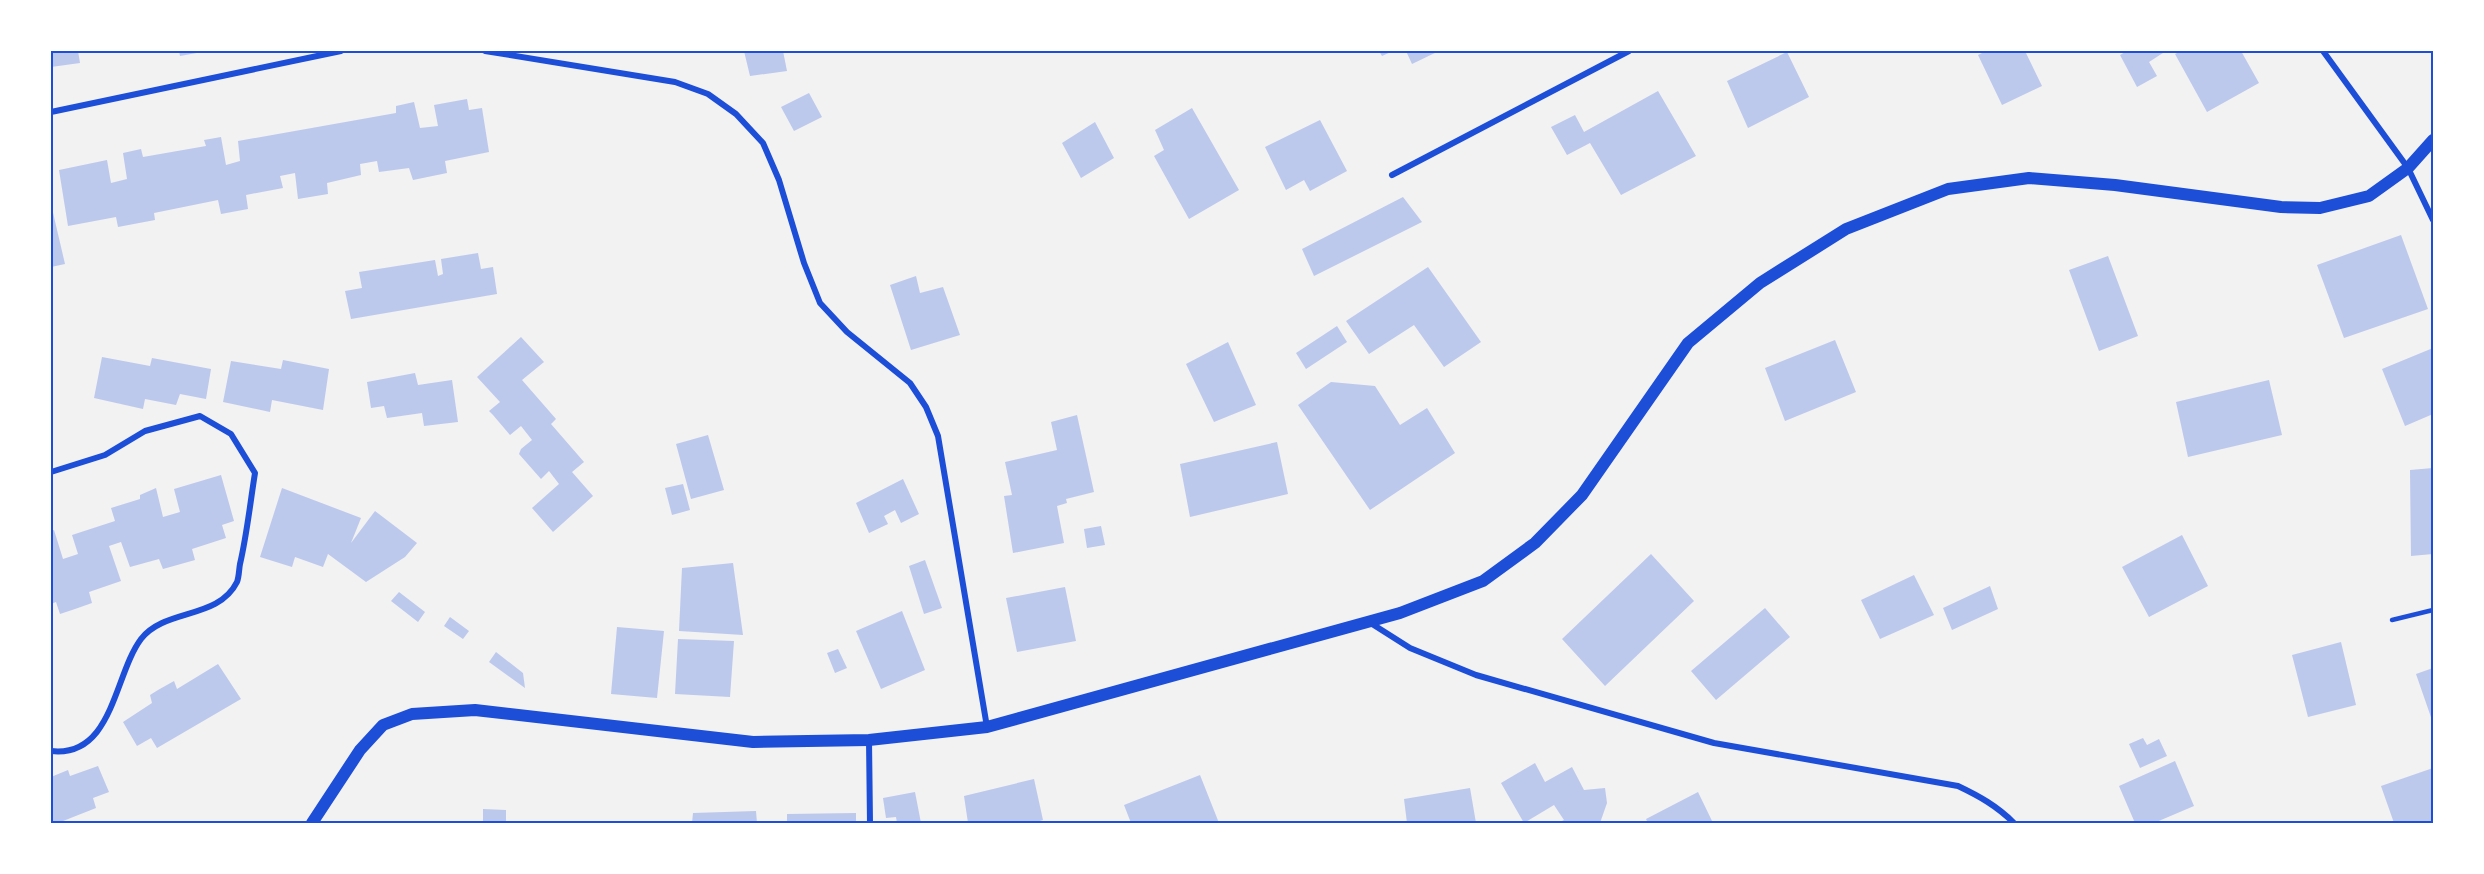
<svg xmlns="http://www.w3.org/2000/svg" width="2484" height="874" font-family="Arial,sans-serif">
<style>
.building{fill:#bdc9ec}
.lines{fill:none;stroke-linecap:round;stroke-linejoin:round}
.service{stroke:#1d4ed8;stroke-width:4.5}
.minor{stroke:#1d4ed8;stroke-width:6}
.secondary{stroke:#1d4ed8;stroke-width:12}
.neatline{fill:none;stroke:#1d4ed8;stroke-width:2}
</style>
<rect width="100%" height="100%" fill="#f2f2f2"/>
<path class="building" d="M 51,51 L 78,51 L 80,63 L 51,67 Z
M 179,51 L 202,51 L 202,52 L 180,56 Z
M 744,51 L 783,51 L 787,71 L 750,76 Z
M 1379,51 L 1393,51 L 1382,56 Z
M 1406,51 L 1439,51 L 1412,64 Z
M 1986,51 L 2025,51 L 2042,86 L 2002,105 L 1978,55 Z
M 2127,51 L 2166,51 L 2149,62 L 2157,76 L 2137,87 L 2120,55 Z
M 2181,51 L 2241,51 L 2259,83 L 2207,112 L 2175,54 Z
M 1787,52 L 1809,97 L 1748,128 L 1727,81 Z
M 1658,91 L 1696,156 L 1621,195 L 1590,143 L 1567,155 L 1551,127 L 1575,115 L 1584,132 Z
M 809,93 L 822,117 L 794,131 L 781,107 Z
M 467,99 L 469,110 L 482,108 L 489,152 L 445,161 L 447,173 L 413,180 L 409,168 L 379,172 L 377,161 L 360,164 L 361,175 L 327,183 L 328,194 L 298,199 L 295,173 L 280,176 L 283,188 L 246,195 L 248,209 L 221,214 L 218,200 L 154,213 L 155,220 L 118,227 L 116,217 L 68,226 L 59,170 L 107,160 L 111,183 L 127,179 L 123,153 L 141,149 L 143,157 L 206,146 L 204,140 L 221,137 L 226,165 L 240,161 L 238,141 L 396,113 L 396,106 L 414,102 L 420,128 L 438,126 L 434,105 Z
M 1192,108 L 1239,190 L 1189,219 L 1154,156 L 1164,150 L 1155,130 Z
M 1320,120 L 1347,171 L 1310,191 L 1304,180 L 1286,190 L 1265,147 Z
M 1095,122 L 1114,158 L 1081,178 L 1062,143 Z
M 1403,197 L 1422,222 L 1314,276 L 1302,249 Z
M 51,204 L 65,264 L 51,267 Z
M 2401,235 L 2428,309 L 2344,338 L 2317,265 Z
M 478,253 L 481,269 L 493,267 L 497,294 L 351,319 L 345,291 L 362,288 L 359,272 L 435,260 L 438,276 L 443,274 L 441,259 Z
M 2108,256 L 2138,336 L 2099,351 L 2069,270 Z
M 1428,267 L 1481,342 L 1444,367 L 1414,325 L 1369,354 L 1346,321 Z
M 916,276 L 920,293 L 943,287 L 960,335 L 911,350 L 890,285 Z
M 1337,326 L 1347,342 L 1306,369 L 1296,353 Z
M 521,337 L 544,362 L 522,380 L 556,419 L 551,424 L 584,462 L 572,472 L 593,496 L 553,532 L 532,508 L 559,484 L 549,471 L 541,479 L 519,454 L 521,449 L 532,440 L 521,426 L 510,435 L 493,415 L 489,411 L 500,402 L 477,377 Z
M 1835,340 L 1856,392 L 1785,421 L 1765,368 Z
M 1228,342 L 1256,405 L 1214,422 L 1186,364 Z
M 2433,348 L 2433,414 L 2405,426 L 2382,369 Z
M 102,357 L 150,366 L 152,358 L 211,369 L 206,399 L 180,394 L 176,405 L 145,399 L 143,409 L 94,398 Z
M 283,360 L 329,369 L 323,410 L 272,400 L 270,412 L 223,402 L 231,361 L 281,369 Z
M 415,373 L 418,385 L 452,380 L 458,422 L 424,426 L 422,413 L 387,418 L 384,406 L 371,408 L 367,382 Z
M 2269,380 L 2282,435 L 2188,457 L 2176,402 Z
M 1331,382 L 1375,386 L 1400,425 L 1427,408 L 1455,453 L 1370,510 L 1298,405 Z
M 1077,415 L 1094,492 L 1066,499 L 1067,503 L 1057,506 L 1064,543 L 1013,553 L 1004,496 L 1012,495 L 1005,462 L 1057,450 L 1051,422 Z
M 708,435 L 724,490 L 691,499 L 676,444 Z
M 1277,442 L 1288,494 L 1190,517 L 1180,464 Z
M 2433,468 L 2433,554 L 2411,556 L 2410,470 Z
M 221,475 L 234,521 L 222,525 L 226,538 L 192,549 L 195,560 L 163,569 L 159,559 L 130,567 L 121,542 L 109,546 L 121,581 L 89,592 L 92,603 L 75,609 L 60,614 L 56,602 L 51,604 L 51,531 L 54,530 L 63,559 L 78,554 L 72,535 L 115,521 L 111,508 L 140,499 L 140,495 L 156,488 L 163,517 L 180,512 L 174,489 Z
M 903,479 L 919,514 L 901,523 L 895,510 L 884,516 L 888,524 L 869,533 L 856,503 Z
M 683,484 L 690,510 L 672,515 L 665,488 Z
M 282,488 L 361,518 L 351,543 L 375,511 L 417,543 L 405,557 L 366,582 L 328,554 L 323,567 L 295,557 L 292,567 L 260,557 Z
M 1101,526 L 1105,545 L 1087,548 L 1084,529 Z
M 2182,535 L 2208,586 L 2149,617 L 2122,567 Z
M 1651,554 L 1694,601 L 1605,686 L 1562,639 Z
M 925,560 L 942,608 L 924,614 L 909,566 Z
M 733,563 L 743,635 L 679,631 L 682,568 Z
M 1914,575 L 1934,615 L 1880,639 L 1861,600 Z
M 1990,586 L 1998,609 L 1952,630 L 1943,608 Z
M 1065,587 L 1076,641 L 1017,652 L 1006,598 Z
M 399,592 L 425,612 L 418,622 L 391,601 Z
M 1765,608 L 1790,637 L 1716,700 L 1691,671 Z
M 902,611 L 925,670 L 881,689 L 856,631 Z
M 450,617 L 469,631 L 463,639 L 444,626 Z
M 617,627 L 664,631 L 657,698 L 611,694 Z
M 678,639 L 734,641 L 730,697 L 675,694 Z
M 2341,642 L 2356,705 L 2308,717 L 2292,655 Z
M 838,649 L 847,668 L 835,673 L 827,653 Z
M 496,652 L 523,673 L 525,688 L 489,662 Z
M 218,664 L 241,699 L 157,748 L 151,738 L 137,746 L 123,722 L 152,703 L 150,695 L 158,690 L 174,681 L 177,689 Z
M 2433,668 L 2433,723 L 2416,674 Z
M 2143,738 L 2147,745 L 2159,739 L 2167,756 L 2140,768 L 2129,744 Z
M 2175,761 L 2194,806 L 2154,823 L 2135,823 L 2119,786 Z
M 1535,763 L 1545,782 L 1572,767 L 1584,790 L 1605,788 L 1607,803 L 1600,823 L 1558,823 L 1564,820 L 1554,805 L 1524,823 L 1501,783 Z
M 98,766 L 109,792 L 93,798 L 96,808 L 58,823 L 51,823 L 51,777 L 68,770 L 70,776 Z
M 2433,768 L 2433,823 L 2394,823 L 2381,786 Z
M 1200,775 L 1219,823 L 1131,823 L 1124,805 Z
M 1034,779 L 1043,820 L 1033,823 L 968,823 L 964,796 Z
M 1470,788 L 1476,823 L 1407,823 L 1404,799 Z
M 915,792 L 921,823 L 897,823 L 896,817 L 886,818 L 883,798 Z
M 1698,792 L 1713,823 L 1648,823 L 1646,819 Z
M 483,809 L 506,810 L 506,821 L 525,821 L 525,823 L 483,823 Z
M 756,811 L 757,823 L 692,823 L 693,813 Z
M 856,813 L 856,823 L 787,823 L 787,814 Z"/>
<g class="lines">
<path class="service" d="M 2392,620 L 2433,610"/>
<path class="minor" d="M 485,51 L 675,82 L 708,94 L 736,114 L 763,143 L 779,180 L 804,263 L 820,303 L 847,332 L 910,383 L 926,407 L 938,436 L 987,727
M 2323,51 L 2408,168 L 2433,220
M 51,112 L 341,51
M 1392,175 L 1629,51
M 51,472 L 105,455 L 145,431 L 200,416 L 231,434 L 255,473 C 250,504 247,534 240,564 C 239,569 239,577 237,582 C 218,620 165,608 141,639 C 114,675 113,758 51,751
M 1369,622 L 1410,648 L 1476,675 L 1714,743 L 1958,786 C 1979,796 1997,806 2014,823
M 869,740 L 870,823"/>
<path class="secondary" d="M 312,823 L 360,750 L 383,725 L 412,714 L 475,710 L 753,742 L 869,740 L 987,727 L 1400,613 L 1483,581 L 1535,543 L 1582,495 L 1688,343 L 1760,283 L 1846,229 L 1948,189 L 2029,178 L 2115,185 L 2281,207 L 2320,208 L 2369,196 L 2408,168 L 2433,140"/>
</g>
<rect width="2484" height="874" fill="none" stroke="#ffffff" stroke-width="105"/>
<rect x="52" y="52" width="2380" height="770" class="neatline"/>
</svg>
